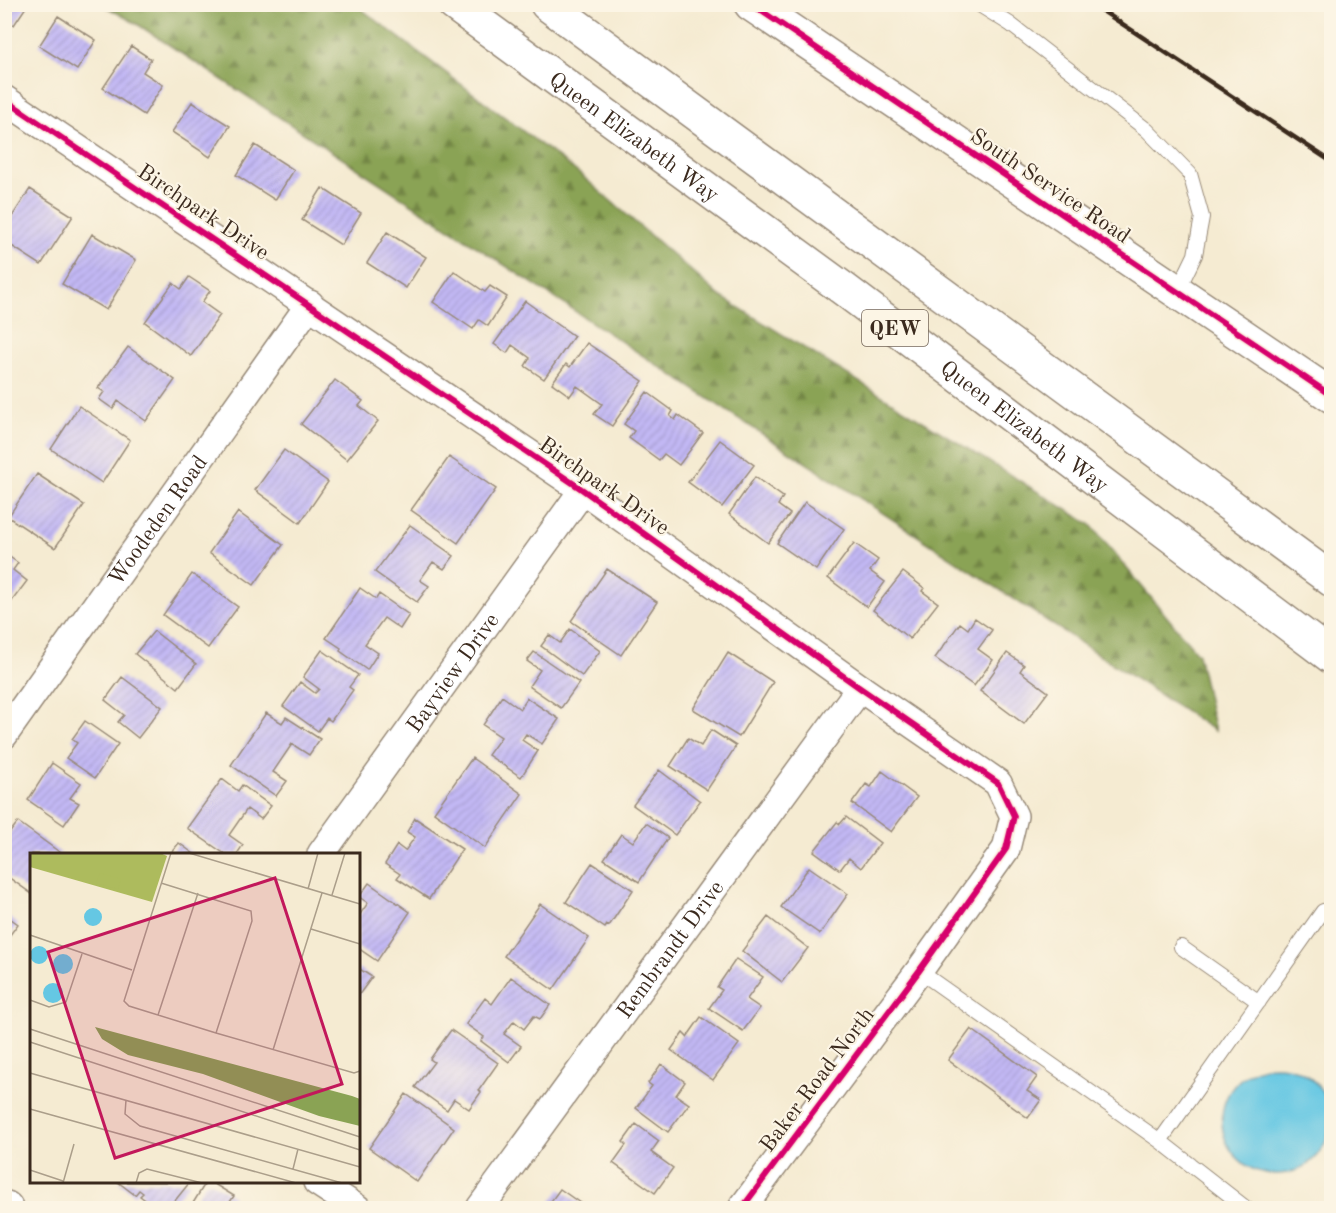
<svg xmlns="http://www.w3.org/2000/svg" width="1336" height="1213" font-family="'Old Standard TT',serif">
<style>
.forest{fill:url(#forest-firs);stroke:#626639;stroke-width:1.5}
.water{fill:#65c7e3;stroke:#507880;stroke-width:1.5}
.building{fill:url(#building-hatch)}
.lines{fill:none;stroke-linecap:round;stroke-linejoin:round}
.lane-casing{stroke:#988a78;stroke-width:16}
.street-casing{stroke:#988a78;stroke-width:30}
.secondary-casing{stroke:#988a78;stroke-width:36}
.highway-casing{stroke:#988a78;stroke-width:36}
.lane{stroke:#fff;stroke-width:14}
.street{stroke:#fff;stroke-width:27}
.secondary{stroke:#fff;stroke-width:33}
.highway{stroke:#fff;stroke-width:33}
.rail{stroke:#3b2a1e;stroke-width:4.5}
.cycleway-casing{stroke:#fcf5e5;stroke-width:10}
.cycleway{stroke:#d6006c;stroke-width:6}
.labels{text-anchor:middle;stroke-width:4.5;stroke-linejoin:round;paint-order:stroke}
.shield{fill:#fcf5e5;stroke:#75675a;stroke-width:1.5}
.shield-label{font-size:21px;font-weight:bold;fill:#3b2a1e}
.street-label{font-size:22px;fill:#3b2a1e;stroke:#fcf5e5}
.inset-road{fill:none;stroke:#ab9e8a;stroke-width:1.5}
.view{fill:#c2185b;fill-opacity:0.15;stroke:#c2185b;stroke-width:3}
.inset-edge{fill:none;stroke:#3b2a1e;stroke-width:3}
</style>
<defs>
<pattern id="forest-firs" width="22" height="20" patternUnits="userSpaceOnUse" patternTransform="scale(1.5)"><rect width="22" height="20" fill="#8aa354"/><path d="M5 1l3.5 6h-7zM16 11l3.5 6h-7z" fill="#728545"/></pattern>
<pattern id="building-hatch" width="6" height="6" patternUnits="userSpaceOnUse" patternTransform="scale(1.5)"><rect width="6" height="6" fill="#c2b8f4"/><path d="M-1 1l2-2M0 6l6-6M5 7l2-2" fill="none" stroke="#a89ed1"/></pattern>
</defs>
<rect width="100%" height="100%" fill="#fcf5e5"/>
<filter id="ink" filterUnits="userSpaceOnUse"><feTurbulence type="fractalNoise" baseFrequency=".0167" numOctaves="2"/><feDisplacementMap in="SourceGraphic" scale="12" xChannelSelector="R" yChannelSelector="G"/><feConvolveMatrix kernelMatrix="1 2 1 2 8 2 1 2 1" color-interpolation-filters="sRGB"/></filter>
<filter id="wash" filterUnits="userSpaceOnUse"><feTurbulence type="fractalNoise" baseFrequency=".008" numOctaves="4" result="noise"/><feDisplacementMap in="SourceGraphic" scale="24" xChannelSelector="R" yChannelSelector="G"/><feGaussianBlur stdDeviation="1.35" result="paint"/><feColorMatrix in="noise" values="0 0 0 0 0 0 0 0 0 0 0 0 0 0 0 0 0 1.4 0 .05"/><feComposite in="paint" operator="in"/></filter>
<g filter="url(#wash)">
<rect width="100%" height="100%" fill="#f5ebd2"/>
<path class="forest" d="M 103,5 L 356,5 L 580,174 L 720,296 L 1090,524 L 1198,654 L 1215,731 L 137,24 Z"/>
<path class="water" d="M1222 1120a54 54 0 1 1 108 0a54 54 0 1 1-108 0Z"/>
<g id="blocks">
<path class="building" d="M 4,4 L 28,4 L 14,25 L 4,19 Z
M 58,16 L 96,40 L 77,70 L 39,46 Z
M 131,46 L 151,59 L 143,72 L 163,85 L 144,115 L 103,88 Z
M 192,102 L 230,126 L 210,157 L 172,132 Z
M 255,145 L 294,170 L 275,200 L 236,175 Z
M 322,188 L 361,213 L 341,245 L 302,220 Z
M 30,189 L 73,216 L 41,265 L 4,241 L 4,229 Z
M 387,232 L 426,257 L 406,288 L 367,263 Z
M 92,234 L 136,260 L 106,310 L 62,284 Z
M 454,271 L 485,292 L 490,286 L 507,297 L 488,326 L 479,320 L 473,329 L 433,302 Z
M 189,277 L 210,291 L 202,302 L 220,315 L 191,356 L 145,322 L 173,283 L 181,289 Z
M 525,301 L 574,336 L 544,379 L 525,366 L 530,358 L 512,345 L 507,353 L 494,344 Z
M 587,343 L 643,381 L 612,426 L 594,414 L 602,404 L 577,386 L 570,396 L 552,383 L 566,364 L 570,367 Z
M 128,347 L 175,380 L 146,421 L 118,401 L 113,409 L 99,399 L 104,392 L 98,388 Z
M 335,380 L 363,401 L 359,406 L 378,421 L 347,460 L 301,424 Z
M 647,392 L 673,411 L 670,416 L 675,420 L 678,415 L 703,433 L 679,465 L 664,454 L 659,460 L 629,438 L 634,431 L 624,424 Z
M 79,406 L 130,440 L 102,483 L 51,449 Z
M 720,440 L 754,465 L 722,507 L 688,482 Z
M 284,450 L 328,482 L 300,523 L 255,490 Z
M 449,457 L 496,489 L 458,543 L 411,510 Z
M 37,474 L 84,505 L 55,548 L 8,517 Z
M 755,477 L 783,497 L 778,505 L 790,514 L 768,543 L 729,514 Z
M 805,502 L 844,529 L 816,570 L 777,543 Z
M 238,512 L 283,545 L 254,585 L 209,553 Z
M 410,525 L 454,556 L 444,569 L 433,562 L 420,580 L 429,586 L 417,602 L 375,572 Z
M 854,543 L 878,560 L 870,571 L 885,582 L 867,607 L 828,578 Z
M 4,553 L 18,563 L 13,570 L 27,581 L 9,605 L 4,601 Z
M 607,569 L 657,602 L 621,655 L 571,621 Z
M 903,572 L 924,588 L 922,591 L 938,603 L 910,639 L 873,610 Z
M 192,574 L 238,607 L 208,648 L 163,615 Z
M 360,588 L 376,599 L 379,594 L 409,615 L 400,629 L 384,618 L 365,644 L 378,653 L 367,670 L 340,651 L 341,648 L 326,638 Z
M 975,618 L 992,630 L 978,649 L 993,660 L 974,686 L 935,658 L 960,623 L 968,629 Z
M 570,629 L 600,651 L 582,676 L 541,646 L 549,635 L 560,643 Z
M 154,631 L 196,664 L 178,688 L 135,654 Z
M 322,650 L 358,675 L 349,687 L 353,690 L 331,721 L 327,718 L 318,731 L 283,706 L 300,682 L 315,693 L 319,689 L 303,677 Z
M 534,652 L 579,683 L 561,708 L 529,686 L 540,670 L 527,661 Z
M 728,653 L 773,682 L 739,737 L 693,709 Z
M 1007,653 L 1024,665 L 1020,671 L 1048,692 L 1024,724 L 980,691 Z
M 122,677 L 162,707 L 138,738 L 118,722 L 124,715 L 105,700 Z
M 502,696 L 520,709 L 527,698 L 559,719 L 542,744 L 526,734 L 522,740 L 538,751 L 521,777 L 488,755 L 501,737 L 483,725 Z
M 266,713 L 282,723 L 286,717 L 320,739 L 309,755 L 292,744 L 273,772 L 287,781 L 276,796 L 231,765 Z
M 85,721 L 118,744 L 95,778 L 66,758 L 77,743 L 72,739 Z
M 711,730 L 736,746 L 707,790 L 670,766 L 688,738 L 701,746 Z
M 472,758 L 522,794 L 485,848 L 434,812 Z
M 52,763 L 81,783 L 70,798 L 79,803 L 64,825 L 28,800 Z
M 659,770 L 700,801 L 675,835 L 633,805 Z
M 882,771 L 917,797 L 891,832 L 852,803 L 866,784 L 871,787 Z
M 222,779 L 238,791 L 242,785 L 271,806 L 261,819 L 247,809 L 229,835 L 243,845 L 237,854 L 225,854 L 187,828 Z
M 846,817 L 880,843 L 861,868 L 849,858 L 840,870 L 814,851 L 837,822 L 840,824 Z
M 415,818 L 462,849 L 429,899 L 397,878 L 400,874 L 385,864 L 397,845 L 405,851 L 415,837 L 407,832 Z
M 18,822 L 62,854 L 32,854 L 32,894 L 4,874 L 4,840 Z
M 646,823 L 668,838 L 639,882 L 604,859 L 621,834 L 633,842 Z
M 179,843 L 194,854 L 170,854 Z
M 592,863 L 633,890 L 609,926 L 607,925 L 605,928 L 566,902 Z
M 809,867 L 848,894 L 820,934 L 781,907 Z
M 369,883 L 410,912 L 377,961 L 358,948 L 358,917 L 368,903 L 359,897 Z
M 540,904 L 589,938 L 553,990 L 504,956 Z
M 4,914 L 18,924 L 4,943 Z
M 768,917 L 808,948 L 782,982 L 742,951 Z
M 736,959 L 763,977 L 747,999 L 760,1008 L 743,1031 L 709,1008 L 722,990 L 717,987 Z
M 358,968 L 372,977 L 358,996 Z
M 511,977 L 550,1005 L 540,1019 L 534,1016 L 524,1029 L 514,1021 L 504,1034 L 521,1046 L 509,1062 L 481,1041 L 484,1037 L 466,1024 L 485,998 L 492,1004 Z
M 701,1017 L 739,1044 L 713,1080 L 671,1050 L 683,1033 L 687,1037 Z
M 971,1029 L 1037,1077 L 1027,1091 L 1041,1100 L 1028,1118 L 948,1060 Z
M 451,1030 L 498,1063 L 479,1090 L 481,1092 L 469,1109 L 454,1099 L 447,1110 L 415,1087 L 434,1062 L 430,1059 Z
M 661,1064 L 685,1082 L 676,1095 L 689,1104 L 668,1132 L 636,1108 L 652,1086 L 648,1083 Z
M 406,1094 L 454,1128 L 417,1182 L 369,1148 Z
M 636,1124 L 659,1141 L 651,1152 L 673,1168 L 655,1193 L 613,1163 L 626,1145 L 623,1142 Z
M 118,1182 L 190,1182 L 169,1208 L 156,1208 L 140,1196 L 143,1193 L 139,1190 L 135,1195 Z
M 206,1182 L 211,1182 L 234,1196 L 226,1208 L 190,1208 Z
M 560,1189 L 587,1208 L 546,1208 Z"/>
</g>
</g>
<g filter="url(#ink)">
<use href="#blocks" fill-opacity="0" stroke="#988a78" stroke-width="1.5"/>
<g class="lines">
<defs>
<path id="lane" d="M 978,4 L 1010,24 L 1147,130 L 1190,174 L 1202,217 L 1195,255 L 1177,292
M 1181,947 L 1259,1002
M 919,971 L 1160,1141 L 1246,1208
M 1160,1141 L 1323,911 L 1332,909"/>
<g id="street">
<path d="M 4,99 L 583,490 L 860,688 L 998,783 L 1014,816 L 1006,849 L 919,971 L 742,1208"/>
<path id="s1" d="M 4,735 L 310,304"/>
<path id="s2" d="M 321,854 L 583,490"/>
<path d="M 317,1182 L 357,1208"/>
<path id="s3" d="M 480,1208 L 860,688"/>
</g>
<path id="secondary" d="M 751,4 L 1332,396
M 4,1208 L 6,1208"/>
<g id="highway">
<path id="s4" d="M 454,4 L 845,290 L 1332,657"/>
<path d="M 547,4 L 1332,580"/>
</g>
</defs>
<use href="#lane" class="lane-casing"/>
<use href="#street" class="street-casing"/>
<use href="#secondary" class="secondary-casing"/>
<use href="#highway" class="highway-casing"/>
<use href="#lane" class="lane"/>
<use href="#street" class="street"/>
<use href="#secondary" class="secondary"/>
<use href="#highway" class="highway"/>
<path class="rail" d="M 1092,4 L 1332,162"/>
<defs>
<path id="cycleway" d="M 751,4 L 1332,396
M 4,99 L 583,490 L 860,688 L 998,783 L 1014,816 L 1006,849 L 919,971 L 742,1208"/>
</defs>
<use href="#cycleway" class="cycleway-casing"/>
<use href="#cycleway" class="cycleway"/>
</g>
</g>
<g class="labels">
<rect class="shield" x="862" y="310" width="66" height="36" rx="4.5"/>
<g class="shield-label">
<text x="895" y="335">QEW</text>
</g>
<g class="street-label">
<text dy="8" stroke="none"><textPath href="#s4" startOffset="224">Queen Elizabeth Way</textPath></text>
<text transform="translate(1051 185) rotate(34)" y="8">South Service Road</text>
<text transform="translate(204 211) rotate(34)" y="8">Birchpark Drive</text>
<text dy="8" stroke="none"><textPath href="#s4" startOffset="710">Queen Elizabeth Way</textPath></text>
<text transform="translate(605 485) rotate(35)" y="8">Birchpark Drive</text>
<text dy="8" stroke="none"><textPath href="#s1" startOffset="264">Woodeden Road</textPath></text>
<text dy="8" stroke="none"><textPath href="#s2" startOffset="224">Bayview Drive</textPath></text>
<text dy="8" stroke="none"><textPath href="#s3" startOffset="321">Rembrandt Drive</textPath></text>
<text transform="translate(816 1079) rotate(-53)" y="8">Baker Road North</text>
</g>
</g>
<g transform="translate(30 853)">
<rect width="330" height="330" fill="#f5ebd2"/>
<path d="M 0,0 L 130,0 L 137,3 L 122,49 L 0,14 Z" fill="#adbb5d"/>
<path d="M 65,174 L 322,243 L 330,246 L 330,273 L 289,263 L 173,221 L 98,202 L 72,186 Z" fill="#8aa354"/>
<path d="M 70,20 L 91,26 L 88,36 L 66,30 Z" fill="#adbb5d"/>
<path d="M54 64a9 9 0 1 1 18 0a9 9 0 1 1-18 0ZM0 102a9 9 0 1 1 18 0a9 9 0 1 1-18 0ZM23 111a10 10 0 1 1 20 0a10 10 0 1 1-20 0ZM13 140a10 10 0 1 1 20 0a10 10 0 1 1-20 0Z" fill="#65c7e3"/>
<path class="inset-road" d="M 141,0 L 94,148 L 99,153 L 186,180 L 324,220 L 330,218M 159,0 L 330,51M 131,30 L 221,58 L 222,68 L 186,180M 278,36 L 288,0M 302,42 L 315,0M 281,76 L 330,91M 0,82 L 102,117M 0,147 L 19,154 L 36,149 L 52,101M 128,162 L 168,40M 0,176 L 330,284M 0,189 L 330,297M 243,197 L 292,40M 0,220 L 330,314M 96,247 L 95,261 L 110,273 L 312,330M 0,256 L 266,330M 263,316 L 268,296M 0,317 L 33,328M 33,330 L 44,291M 106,330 L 109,320 L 117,316 L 172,330"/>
<path class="view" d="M 245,25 L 312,231 L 85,305 L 18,99 Z"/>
<rect width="330" height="330" class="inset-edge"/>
</g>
<rect width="1336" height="1213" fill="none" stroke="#fcf5e5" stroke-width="24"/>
</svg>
